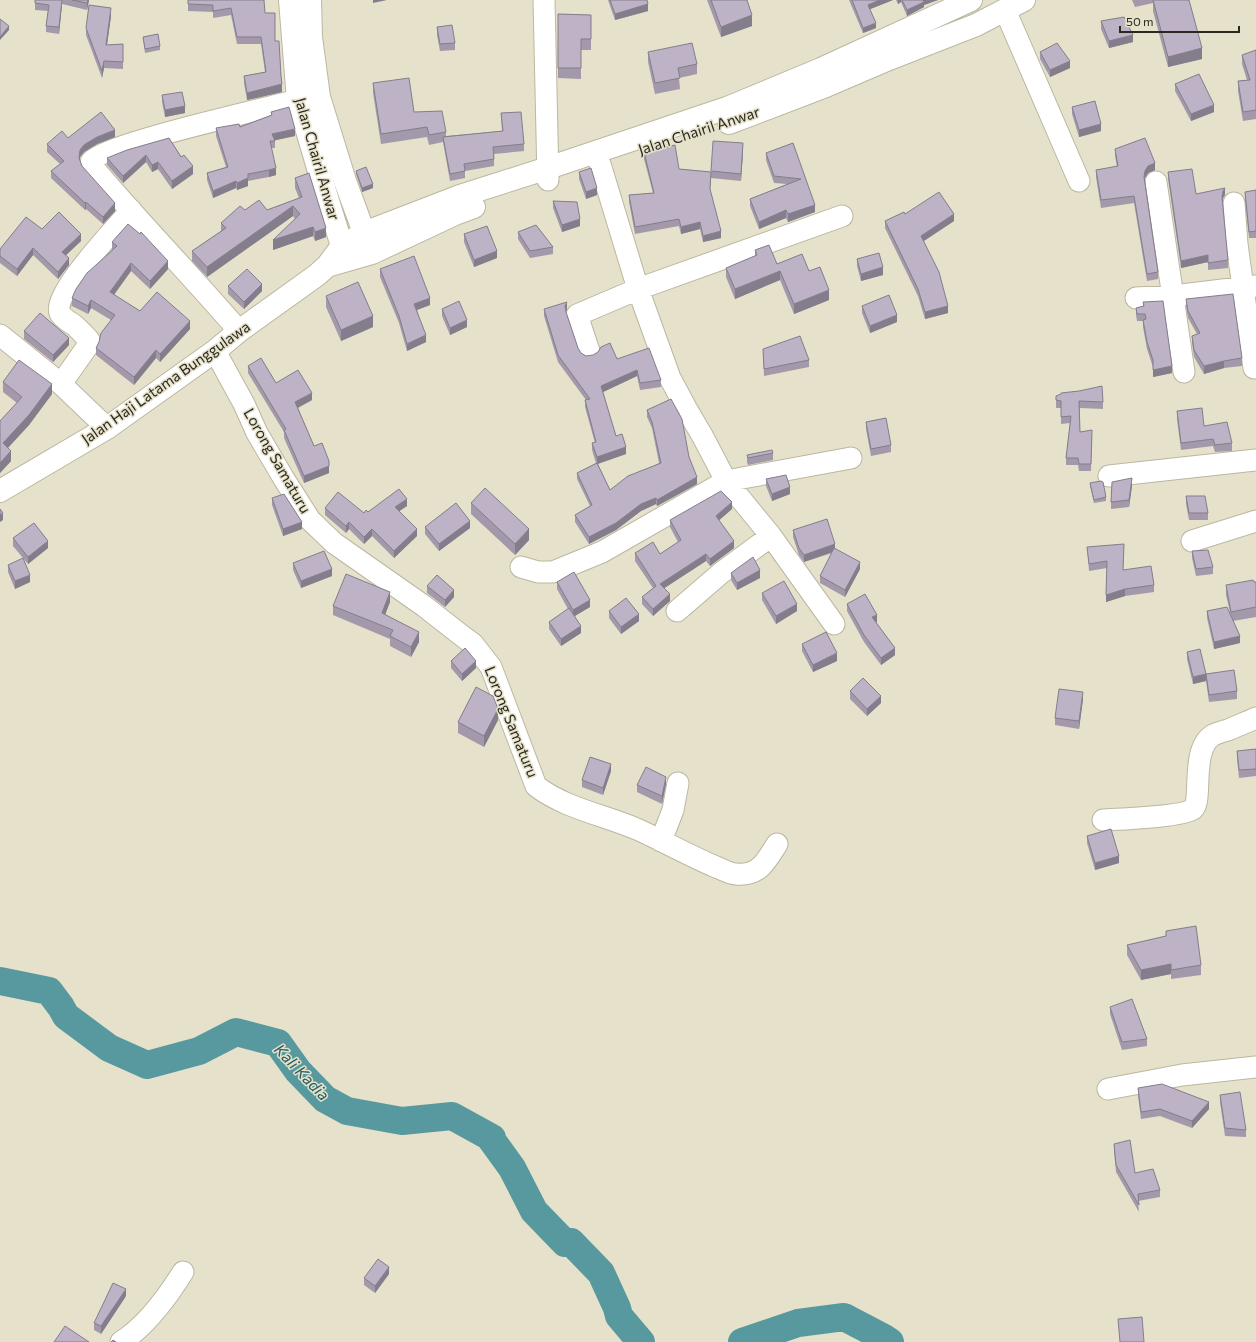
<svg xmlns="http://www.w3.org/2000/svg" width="1256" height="1342" font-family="Commissioner,sans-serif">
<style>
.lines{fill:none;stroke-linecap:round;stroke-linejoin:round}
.river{stroke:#57999e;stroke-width:28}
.minor-casing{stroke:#bbb7a1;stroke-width:23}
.major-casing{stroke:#bbb7a1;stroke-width:24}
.minor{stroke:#fff;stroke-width:21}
.major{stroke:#fff;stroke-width:22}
.wall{fill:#a399aa}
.shaded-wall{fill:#847d8b}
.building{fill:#bdb2c6;stroke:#847d8b}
.labels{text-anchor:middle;stroke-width:3;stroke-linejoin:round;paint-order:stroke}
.street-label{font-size:15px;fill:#2a281f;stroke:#e5e1ca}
.water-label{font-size:16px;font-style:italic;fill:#245d61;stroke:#e5e1ca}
</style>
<rect width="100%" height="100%" fill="#e5e1ca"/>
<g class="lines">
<path class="river" d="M 0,981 L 49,991 L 61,1007 L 66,1016 L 109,1048 L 147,1065 L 199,1051 L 236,1032 L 278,1043 L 298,1071 L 325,1099 L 347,1111 L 402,1121 L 452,1116 L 492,1138 L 491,1139 L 512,1168 L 534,1211 L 565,1243 L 571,1242 L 601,1273 L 617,1308 L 619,1316 L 641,1342
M 742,1342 L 798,1323 L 844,1317 L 884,1338 L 890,1342"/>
<defs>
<path id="minor" d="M 544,0 L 548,180
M 1005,10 L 1079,181
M 600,164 L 638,289 L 670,378 L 686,408 L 703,437 L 726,481 L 771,536 L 834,624
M 1156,182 L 1184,372
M 1234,203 L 1237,244 L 1254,368
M 1136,298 L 1173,296 L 1256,286
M 239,331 C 191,275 139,222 91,165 L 91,162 C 101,145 268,108 298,100
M 0,335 L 61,384
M 215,351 L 244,404 L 257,433 L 284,479 L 310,520 L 334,543 L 424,606 L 461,635 L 473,644 L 491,667 L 536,786 C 566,809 605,815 639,830 C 665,842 690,856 716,867 C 722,869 730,874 736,874 C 760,876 766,861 777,844
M 589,351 L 577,315 L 638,289 L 842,216
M 107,428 L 61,384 L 89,344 L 89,340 C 84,335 80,330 74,325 C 70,322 62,318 60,313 C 52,294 118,226 131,210
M 1109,476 L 1256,460
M 1192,541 L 1256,521
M 521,567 L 538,572 L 553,572 L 602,552 L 726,481 L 851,458
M 677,611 L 721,573 L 771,536
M 1103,820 C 1120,819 1182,817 1193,809 C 1203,801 1190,749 1213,735 C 1218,733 1223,731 1228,730 C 1237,726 1247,722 1256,718
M 661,841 L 673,810 L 678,783
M 1108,1089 L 1182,1075 L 1256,1067
M 121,1342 C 145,1327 168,1296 183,1272"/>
<path id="major" d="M 290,0 L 298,100 L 320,175 L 342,246 L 349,259
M 310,0 L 311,37 L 319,97 L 345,181 L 369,246
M 729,123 L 826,86 L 889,59 L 976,25 L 1024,0
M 327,266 L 372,253 L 455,214 L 474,207
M 0,491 L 107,428 L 215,351 L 239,331 L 317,275 L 327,266 L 342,246 L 364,233 L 460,196 L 548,168 L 727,108 L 821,69 L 971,0"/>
</defs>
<use href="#minor" class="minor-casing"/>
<use href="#major" class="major-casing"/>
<use href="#minor" class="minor"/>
<use href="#major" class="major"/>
</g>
<path class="wall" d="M 35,0 L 89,0 L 87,10 L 62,4 L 59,34 L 46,32 L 46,26 L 48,11 L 35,10 Z
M 188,0 L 265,13 L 275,41 L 281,76 L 282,92 L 247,100 L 244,83 L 244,76 L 265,72 L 261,44 L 237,44 L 231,15 L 213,18 L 213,12 L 188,11 Z
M 608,0 L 647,0 L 648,11 L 615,20 Z
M 707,0 L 747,0 L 752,26 L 721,37 Z
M 849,0 L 893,0 L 870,9 L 876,28 L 863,33 Z
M 896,0 L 938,0 L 924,5 L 924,7 L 907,16 L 901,2 L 898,4 Z
M 1132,0 L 1189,0 L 1202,59 L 1168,67 L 1153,11 L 1153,3 L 1135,7 Z
M 558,14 L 591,15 L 591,50 L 581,50 L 581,79 L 558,78 Z
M 111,16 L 107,45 L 123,44 L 123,69 L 104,68 L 102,78 L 86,35 L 86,28 Z
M 1101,21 L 1133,42 L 1109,48 L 1101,29 Z
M 437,27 L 455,43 L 455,50 L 440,51 L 437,35 Z
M 143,37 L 160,46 L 160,50 L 145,53 Z
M 1256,50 L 1256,119 L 1243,121 L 1238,91 L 1238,81 L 1247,80 L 1242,64 L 1242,55 Z
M 648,52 L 697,64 L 697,74 L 679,78 L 680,89 L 655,94 L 648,62 Z
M 1040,52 L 1070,68 L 1050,77 L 1040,59 Z
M 373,83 L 414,112 L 446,132 L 446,136 L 502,131 L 501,113 L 524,144 L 524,151 L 494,154 L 494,166 L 465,171 L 465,178 L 450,181 L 443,142 L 429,145 L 427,137 L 381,144 L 373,93 Z
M 1175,84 L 1214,112 L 1191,121 L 1175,91 Z
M 162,95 L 185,113 L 165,117 L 162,102 Z
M 1072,107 L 1101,131 L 1079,137 L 1072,114 Z
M 271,112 L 295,136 L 275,140 L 275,148 L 271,148 L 276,175 L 269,177 L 248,181 L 248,186 L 237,190 L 236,188 L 213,198 L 207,180 L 207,173 L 226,167 L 216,136 L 216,128 L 240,127 L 271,115 Z
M 115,137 L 97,144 L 84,152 L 80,157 L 80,160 L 82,166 L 115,211 L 103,224 L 86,209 L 85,210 L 51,178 L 51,171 L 60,164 L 47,152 L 47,144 L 68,138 Z
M 169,138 L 193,174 L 172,189 L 158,169 L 152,172 L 146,162 L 123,183 L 107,165 L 107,158 Z
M 793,143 L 815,212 L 788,222 L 786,218 L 759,229 L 750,206 L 750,199 L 787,184 L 774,183 L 766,160 L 766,153 Z
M 1115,149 L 1155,170 L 1148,173 L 1145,178 L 1145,180 L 1158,272 L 1158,279 L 1147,281 L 1134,203 L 1101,208 L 1096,177 L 1096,170 L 1117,167 L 1115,156 Z
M 743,151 L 741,181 L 711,178 L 710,190 L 721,238 L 703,242 L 700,229 L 681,234 L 679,226 L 635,234 L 629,202 L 629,195 L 653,193 L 644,159 L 644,152 L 679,169 L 711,172 Z
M 356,171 L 373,188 L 362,192 L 356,174 Z
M 579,172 L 597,195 L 586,199 L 579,179 Z
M 1168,172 L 1196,194 L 1225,195 L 1223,198 L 1222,201 L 1228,260 L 1228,268 L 1208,270 L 1208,262 L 1181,268 L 1168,179 Z
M 295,178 L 326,237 L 315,241 L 313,236 L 273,250 L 295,219 L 293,216 L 207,277 L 192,261 L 192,251 L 221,231 L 221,223 L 245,210 L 267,210 L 299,198 L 295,188 Z
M 1256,190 L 1256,238 L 1249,238 L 1245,199 L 1245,192 Z
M 553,201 L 580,226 L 562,232 L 553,208 Z
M 905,214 L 954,221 L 923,241 L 948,313 L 925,319 L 918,296 L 885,228 L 885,221 Z
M 518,232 L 553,247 L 553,254 L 530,258 L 518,239 Z
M 464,234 L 497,258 L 474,267 L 464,242 Z
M 81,241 L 66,255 L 69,265 L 58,279 L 33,255 L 17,276 L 0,263 L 0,249 Z
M 112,242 L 168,269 L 150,289 L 131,271 L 114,295 L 140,311 L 190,329 L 160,362 L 156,358 L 134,385 L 96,355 L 96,348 L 99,342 L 111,320 L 91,308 L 88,314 L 72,306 L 72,298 L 112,250 Z
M 755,250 L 777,264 L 809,271 L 829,300 L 794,314 L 780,280 L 735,299 L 726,277 L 726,268 L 755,256 Z
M 857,259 L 883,275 L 861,281 L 857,266 Z
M 380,269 L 430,305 L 417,310 L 426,342 L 407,351 L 399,323 L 380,277 Z
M 228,286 L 262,291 L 244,309 L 228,294 Z
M 326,296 L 373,327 L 341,341 L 326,307 Z
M 1186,299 L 1242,358 L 1242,366 L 1224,368 L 1204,374 L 1194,357 L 1192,343 L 1192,336 L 1197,334 L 1188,318 L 1186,306 Z
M 1143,302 L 1172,373 L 1153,377 L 1153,367 L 1147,349 L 1143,327 L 1143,321 L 1137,321 L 1136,315 L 1136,308 L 1143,306 Z
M 862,306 L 897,322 L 870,333 L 862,313 Z
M 442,309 L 467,327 L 450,335 L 442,316 Z
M 544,309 L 567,309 L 566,312 L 578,348 L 581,353 L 586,356 L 617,359 L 661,380 L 661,387 L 640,390 L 637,376 L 603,392 L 616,436 L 626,454 L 598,464 L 610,490 L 659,463 L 652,428 L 647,417 L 647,410 L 689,457 L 697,484 L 657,506 L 656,504 L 641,511 L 616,530 L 589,544 L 575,522 L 575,515 L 590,506 L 577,479 L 577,473 L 596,463 L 592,450 L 592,443 L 595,443 L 585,407 L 585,400 L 586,400 L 558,362 L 544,316 Z
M 24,331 L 69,345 L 53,362 L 24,339 Z
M 763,349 L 809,360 L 809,367 L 764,376 Z
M 248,366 L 276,383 L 312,400 L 298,408 L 314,446 L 329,473 L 304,483 L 284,438 L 284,432 L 248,373 Z
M 3,382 L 52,394 L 29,425 L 8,448 L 11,461 L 0,473 L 17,403 L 3,392 Z
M 1056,396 L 1103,402 L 1103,409 L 1080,408 L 1080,432 L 1092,430 L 1091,471 L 1079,471 L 1078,465 L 1066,465 L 1066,458 L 1070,423 L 1061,424 L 1061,408 L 1056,408 Z
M 1177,411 L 1204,426 L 1232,443 L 1232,451 L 1215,452 L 1213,446 L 1181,450 L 1177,419 Z
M 866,422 L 891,445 L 891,452 L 871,456 L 866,429 Z
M 773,453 L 773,460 L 748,465 L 747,462 L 747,455 Z
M 766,479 L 790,494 L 772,501 L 766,486 Z
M 1090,483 L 1106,497 L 1106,501 L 1094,503 L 1090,486 Z
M 1132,486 L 1129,507 L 1111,509 L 1111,502 Z
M 1186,496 L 1208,513 L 1208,520 L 1189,520 L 1186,504 Z
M 272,498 L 302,529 L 283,536 L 272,505 Z
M 471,503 L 529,540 L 515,555 L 471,514 Z
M 407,506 L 399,511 L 417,536 L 394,558 L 372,536 L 364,544 L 349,529 L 346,533 L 325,515 L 325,508 L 364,513 Z
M 732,509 L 719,520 L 734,548 L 710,566 L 706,561 L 664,588 L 670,601 L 653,616 L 642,604 L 642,597 L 653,588 L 635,561 L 635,553 L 660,554 L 678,542 L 670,527 L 670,520 Z
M 425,527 L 470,528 L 439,551 L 425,534 Z
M 793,530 L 835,549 L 860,569 L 845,597 L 820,583 L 820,576 L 832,553 L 804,562 L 799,555 L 793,537 Z
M 13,538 L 48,548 L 28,564 L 13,546 Z
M 1087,547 L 1124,551 L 1123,570 L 1154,585 L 1154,592 L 1125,596 L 1106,602 L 1107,568 L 1089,571 Z
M 1192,551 L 1213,567 L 1213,574 L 1196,576 L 1192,558 Z
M 293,563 L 332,576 L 301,588 L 293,570 Z
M 8,565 L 30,582 L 15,589 L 8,572 Z
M 731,573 L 760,578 L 737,590 L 731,580 Z
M 557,582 L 590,607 L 575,616 L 581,633 L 561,646 L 549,629 L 549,622 L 568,609 L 557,589 Z
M 1254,582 L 1256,582 L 1256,617 L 1233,621 L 1240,643 L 1214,649 L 1207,618 L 1207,611 L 1230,612 L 1226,595 L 1226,585 Z
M 427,586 L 454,597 L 445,607 L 427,593 Z
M 762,593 L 797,611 L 776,624 L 762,600 Z
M 390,602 L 385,614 L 419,642 L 411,657 L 390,646 L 390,639 L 333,615 L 333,606 Z
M 847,604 L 877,622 L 876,622 L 895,655 L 881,665 L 864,642 L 847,611 Z
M 609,611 L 639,621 L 621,634 L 609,618 Z
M 802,644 L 837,661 L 813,672 L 802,651 Z
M 1187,652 L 1206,674 L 1237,691 L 1237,699 L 1209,702 L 1206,681 L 1193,684 L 1187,659 Z
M 451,661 L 476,668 L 462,681 L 451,668 Z
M 850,691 L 881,703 L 867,716 L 850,699 Z
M 1083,699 L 1079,729 L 1055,725 L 1055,718 Z
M 498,720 L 484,747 L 458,733 L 458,722 Z
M 1256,749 L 1256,776 L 1239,778 L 1237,758 L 1237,751 Z
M 611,771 L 603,795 L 582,787 L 582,780 Z
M 666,784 L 662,804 L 637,792 L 637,785 Z
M 1087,836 L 1119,863 L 1095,870 L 1087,843 Z
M 1166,931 L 1201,965 L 1201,975 L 1171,979 L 1171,974 L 1141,980 L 1127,955 L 1127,945 L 1166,936 Z
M 1110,1007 L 1147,1039 L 1147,1046 L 1122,1050 L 1110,1014 Z
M 1138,1088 L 1209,1109 L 1192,1128 L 1160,1116 L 1141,1119 L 1138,1095 Z
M 1220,1095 L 1246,1130 L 1246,1137 L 1225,1136 L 1220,1102 Z
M 1114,1144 L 1135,1173 L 1160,1190 L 1160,1197 L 1138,1201 L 1139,1212 L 1116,1172 L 1114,1151 Z
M 389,1274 L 375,1293 L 364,1285 L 364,1278 Z
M 126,1296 L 101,1334 L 94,1330 L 94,1323 Z"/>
<path class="shaded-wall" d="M 62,0 L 62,4 L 59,34 L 59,27 Z
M 88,0 L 89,0 L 87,10 L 87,3 Z
M 373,0 L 387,0 L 373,3 Z
M 880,0 L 893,0 L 868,10 L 868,5 Z
M 898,0 L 901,0 L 901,2 L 898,4 Z
M 923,0 L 938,0 L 924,5 L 924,7 L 907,16 L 907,10 Z
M 648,4 L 648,11 L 615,20 L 615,14 Z
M 111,8 L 111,16 L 106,52 L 106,45 Z
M 752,15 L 752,26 L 721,37 L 721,27 Z
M 876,23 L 876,28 L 863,33 L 863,28 Z
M 9,26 L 9,30 L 0,40 L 0,37 Z
M 1133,35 L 1133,42 L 1109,48 L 1109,41 Z
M 1202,48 L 1202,59 L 1168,67 L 1168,57 Z
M 104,61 L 104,68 L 102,78 L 102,71 Z
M 1070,61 L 1070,68 L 1050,77 L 1050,70 Z
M 282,84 L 282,92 L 247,100 L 247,93 Z
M 1214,105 L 1214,112 L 1191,121 L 1191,114 Z
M 185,106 L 185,113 L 165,117 L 165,110 Z
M 1101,124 L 1101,131 L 1079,137 L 1079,130 Z
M 295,129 L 295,136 L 272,141 L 272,134 Z
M 115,130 L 115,137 L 97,144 L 84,152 L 80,157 L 79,165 L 79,158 L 80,150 L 84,145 L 97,137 Z
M 743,143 L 743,151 L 741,181 L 741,174 Z
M 146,155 L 146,162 L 123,183 L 123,176 Z
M 158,162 L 158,169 L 152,172 L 152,165 Z
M 1155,163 L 1155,170 L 1148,173 L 1145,178 L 1144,184 L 1145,171 L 1148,166 Z
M 193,166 L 193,174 L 172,189 L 172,181 Z
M 276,168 L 276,175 L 269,177 L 269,170 Z
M 248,178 L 248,186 L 237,190 L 237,183 Z
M 236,181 L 236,188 L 213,198 L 213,191 Z
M 373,184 L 373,188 L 362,192 L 362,188 Z
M 597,188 L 597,195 L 586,199 L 586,192 Z
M 1225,188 L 1225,195 L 1223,198 L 1222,204 L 1222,197 L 1223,191 Z
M 86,202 L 86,209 L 85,210 L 85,203 Z
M 115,203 L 115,211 L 103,224 L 103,217 Z
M 815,205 L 815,212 L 788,222 L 788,214 Z
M 293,206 L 293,216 L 207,277 L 207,267 Z
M 786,210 L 786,218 L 759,229 L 759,222 Z
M 954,214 L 954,221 L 921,243 L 921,236 Z
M 580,219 L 580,226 L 562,232 L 562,225 Z
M 700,222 L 700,229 L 681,234 L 681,227 Z
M 313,227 L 313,236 L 273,250 L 273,240 Z
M 326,228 L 326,237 L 315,241 L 315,232 Z
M 721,231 L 721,238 L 703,242 L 703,236 Z
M 81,234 L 81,241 L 62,259 L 62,252 Z
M 33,248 L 33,255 L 17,276 L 17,269 Z
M 497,251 L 497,258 L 474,267 L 474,260 Z
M 1208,255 L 1208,262 L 1181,268 L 1181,261 Z
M 69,258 L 69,265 L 58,279 L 58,272 Z
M 168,261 L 168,269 L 150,289 L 150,281 Z
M 131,263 L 131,271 L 110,300 L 110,292 Z
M 883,267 L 883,275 L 861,281 L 861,274 Z
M 780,271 L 780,280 L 735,299 L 735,289 Z
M 262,284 L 262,291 L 244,309 L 244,302 Z
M 829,290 L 829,300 L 794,314 L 794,304 Z
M 430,298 L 430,305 L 414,311 L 414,304 Z
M 91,300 L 91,308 L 88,314 L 88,306 Z
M 567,302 L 567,309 L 565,313 L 565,306 Z
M 948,306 L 948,313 L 925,319 L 925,312 Z
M 897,315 L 897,322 L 870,333 L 870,326 Z
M 373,316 L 373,327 L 341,341 L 341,330 Z
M 467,320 L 467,327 L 450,335 L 450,328 Z
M 190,321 L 190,329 L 160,362 L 160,354 Z
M 426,335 L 426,342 L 407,351 L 407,344 Z
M 69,338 L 69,345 L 53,362 L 53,355 Z
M 156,350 L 156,358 L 134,385 L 134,377 Z
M 1224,361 L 1224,368 L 1204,374 L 1204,366 Z
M 1172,366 L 1172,373 L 1153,377 L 1153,370 Z
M 637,370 L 637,376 L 601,393 L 601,386 Z
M 52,384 L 52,394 L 29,425 L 3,453 L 3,443 Z
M 312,393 L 312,400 L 295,409 L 295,402 Z
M 626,447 L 626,454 L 597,464 L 597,457 Z
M 11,451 L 11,461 L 0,473 L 0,463 Z
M 329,466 L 329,473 L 304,483 L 304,476 Z
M 697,477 L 697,484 L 657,506 L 657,500 Z
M 1132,478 L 1132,486 L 1129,507 L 1129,500 Z
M 790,487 L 790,494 L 772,501 L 772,494 Z
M 656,498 L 656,504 L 641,511 L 616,530 L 589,544 L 589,537 L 641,504 Z
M 407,499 L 407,506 L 395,514 L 395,507 Z
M 732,502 L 732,509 L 716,523 L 716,516 Z
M 3,513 L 3,520 L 0,522 L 0,515 Z
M 470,521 L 470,528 L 439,551 L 439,544 Z
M 302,522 L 302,529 L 283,536 L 283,529 Z
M 349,522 L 349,529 L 346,533 L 346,526 Z
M 372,529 L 372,536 L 364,544 L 364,537 Z
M 417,529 L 417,536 L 394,558 L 394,551 Z
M 529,529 L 529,540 L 515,555 L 515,544 Z
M 48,541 L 48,548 L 28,564 L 28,557 Z
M 734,541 L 734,548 L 710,566 L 710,559 Z
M 835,544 L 835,551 L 804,562 L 804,555 Z
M 706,554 L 706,561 L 660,591 L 660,584 Z
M 860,562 L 860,569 L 845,597 L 845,590 Z
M 332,569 L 332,576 L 301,588 L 301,581 Z
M 760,570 L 760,578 L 737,590 L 737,583 Z
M 30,575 L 30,582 L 15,589 L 15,581 Z
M 1125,589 L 1125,596 L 1106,602 L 1106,595 Z
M 454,590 L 454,597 L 445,607 L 445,600 Z
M 390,592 L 390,602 L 382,623 L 382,613 Z
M 670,594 L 670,601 L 653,616 L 653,609 Z
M 590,600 L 590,607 L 573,617 L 573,610 Z
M 797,604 L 797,611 L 776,624 L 776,616 Z
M 639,614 L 639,621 L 621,634 L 621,627 Z
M 877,615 L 877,622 L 872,624 L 872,617 Z
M 581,626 L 581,633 L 561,646 L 561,639 Z
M 419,632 L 419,642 L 411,657 L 411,647 Z
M 1240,636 L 1240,643 L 1214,649 L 1214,642 Z
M 895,648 L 895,655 L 881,665 L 881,658 Z
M 837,653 L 837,661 L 813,672 L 813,665 Z
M 476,661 L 476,668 L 462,681 L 462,674 Z
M 1206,674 L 1206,681 L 1193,684 L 1193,677 Z
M 1083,692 L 1083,699 L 1079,729 L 1079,721 Z
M 881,696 L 881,703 L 867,716 L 867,709 Z
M 498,709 L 498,720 L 484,747 L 484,736 Z
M 611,764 L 611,771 L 603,795 L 603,788 Z
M 666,777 L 666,784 L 662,804 L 662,796 Z
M 1119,856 L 1119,863 L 1095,870 L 1095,863 Z
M 1171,964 L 1171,974 L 1141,980 L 1141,970 Z
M 1209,1102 L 1209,1109 L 1192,1128 L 1192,1121 Z
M 389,1267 L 389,1274 L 375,1293 L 375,1286 Z
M 126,1289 L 126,1296 L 101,1334 L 101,1326 Z"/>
<path class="building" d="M 35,0 L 62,0 L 59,27 L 46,26 L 49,5 L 35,3 Z
M 72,0 L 88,0 L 87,3 Z
M 188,0 L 264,0 L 265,13 L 275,13 L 275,41 L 279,41 L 281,76 L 282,84 L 247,93 L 244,76 L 266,72 L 261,37 L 237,37 L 231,8 L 213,11 L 213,5 L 188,4 Z
M 610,0 L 647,0 L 648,4 L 615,14 Z
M 711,0 L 747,0 L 752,15 L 721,27 Z
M 852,0 L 880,0 L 868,5 L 876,23 L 863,28 Z
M 902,0 L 924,0 L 923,0 L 924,2 L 907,10 Z
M 1153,0 L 1189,0 L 1202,48 L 1168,57 Z
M 89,5 L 111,8 L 106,45 L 123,44 L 123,62 L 104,61 L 102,71 L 86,28 Z
M 558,14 L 591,15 L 591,39 L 581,39 L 581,68 L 558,68 Z
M 1124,17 L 1133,35 L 1109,41 L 1101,21 Z
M 0,19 L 9,26 L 0,37 Z
M 452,25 L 455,43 L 440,44 L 437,27 Z
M 158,34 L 160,46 L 145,49 L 143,37 Z
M 692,43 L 697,64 L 678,68 L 680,78 L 655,83 L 648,52 Z
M 1057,43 L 1070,61 L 1050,70 L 1040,52 Z
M 1256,50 L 1256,110 L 1243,112 L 1238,81 L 1250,80 L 1242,55 Z
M 1199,74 L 1214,105 L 1191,114 L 1175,84 Z
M 409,78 L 414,112 L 442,111 L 446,132 L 429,135 L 427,127 L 381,134 L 373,83 Z
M 182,92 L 185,106 L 165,110 L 162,95 Z
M 1095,101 L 1101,124 L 1079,130 L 1072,107 Z
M 289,107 L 295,129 L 272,134 L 275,141 L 270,141 L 276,168 L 269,170 L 248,174 L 248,178 L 237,183 L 236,181 L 213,191 L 207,173 L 228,167 L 216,128 L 239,124 L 240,127 L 272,115 L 271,112 Z
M 101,112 L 115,130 L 97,137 L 84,145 L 80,150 L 79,158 L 82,166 L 115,203 L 103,217 L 86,202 L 85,203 L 51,171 L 64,161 L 47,144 L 62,131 L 68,138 Z
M 521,112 L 524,144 L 493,147 L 494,159 L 464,164 L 465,171 L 450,174 L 443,137 L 503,131 L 501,113 Z
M 169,138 L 181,157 L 184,155 L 193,166 L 172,181 L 158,162 L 152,165 L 146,155 L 123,176 L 107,158 L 127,150 Z
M 1145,138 L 1155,163 L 1148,166 L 1145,171 L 1144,177 L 1158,272 L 1147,274 L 1134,196 L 1101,200 L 1096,170 L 1118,166 L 1115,149 Z
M 713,141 L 743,143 L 741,174 L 711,171 Z
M 793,143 L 815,205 L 788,214 L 786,210 L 759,222 L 750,199 L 801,179 L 774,176 L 766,153 Z
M 675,145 L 679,169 L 711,172 L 710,189 L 721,231 L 703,236 L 700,222 L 681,227 L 679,219 L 635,227 L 629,195 L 654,193 L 644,152 Z
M 366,167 L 373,184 L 362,188 L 356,171 Z
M 591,168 L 597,188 L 586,192 L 579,172 Z
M 1192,169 L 1196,194 L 1225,188 L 1223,191 L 1222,197 L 1228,260 L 1208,263 L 1208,255 L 1181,261 L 1168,172 Z
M 309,173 L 326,228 L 315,232 L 313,227 L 273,240 L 300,214 L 293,206 L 207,267 L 192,251 L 226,228 L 221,223 L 240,206 L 245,210 L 259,200 L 267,210 L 302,197 L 295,178 Z
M 1256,190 L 1256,231 L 1249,232 L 1245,192 Z
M 939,192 L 954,214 L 921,236 L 939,272 L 948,306 L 925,312 L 918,289 L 885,221 L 904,212 L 905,214 Z
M 553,201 L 577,202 L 580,219 L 562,225 Z
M 59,212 L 81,234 L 62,252 L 69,258 L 58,272 L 33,248 L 17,269 L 0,256 L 0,249 L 26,217 L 42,229 Z
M 128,224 L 140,234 L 141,232 L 168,261 L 150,281 L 131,263 L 110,292 L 140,311 L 157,292 L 190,321 L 160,354 L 156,350 L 134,377 L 96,348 L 99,342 L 101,333 L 115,315 L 91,300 L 88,306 L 72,298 L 76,289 L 87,273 L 117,246 L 112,242 Z
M 536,225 L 553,247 L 530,251 L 518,232 Z
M 487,226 L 497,251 L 474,260 L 464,234 Z
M 769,245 L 777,264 L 802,254 L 809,271 L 820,267 L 829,290 L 794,304 L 780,271 L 735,289 L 726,268 L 757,255 L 755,250 Z
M 879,253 L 883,267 L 861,274 L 857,259 Z
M 414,256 L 430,298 L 414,304 L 426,335 L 407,344 L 399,316 L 380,269 Z
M 247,269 L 262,284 L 244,302 L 228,286 Z
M 358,282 L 373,316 L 341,330 L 326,296 Z
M 1233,294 L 1242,358 L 1224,361 L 1204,366 L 1194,350 L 1192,336 L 1200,333 L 1188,311 L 1186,299 Z
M 889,295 L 897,315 L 870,326 L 862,306 Z
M 459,301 L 467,320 L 450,328 L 442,309 Z
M 1163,301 L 1172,366 L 1153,370 L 1153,360 L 1147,342 L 1143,320 L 1146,319 L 1145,314 L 1137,314 L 1136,308 L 1144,306 L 1143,302 Z
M 567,302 L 565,306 L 566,312 L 578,348 L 581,353 L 586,356 L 593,355 L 598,352 L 601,347 L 610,343 L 617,359 L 649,348 L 661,380 L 640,383 L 637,370 L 601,386 L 616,436 L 622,434 L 626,447 L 597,457 L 592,443 L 596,442 L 585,400 L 590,399 L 558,355 L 544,309 Z
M 40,313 L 69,338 L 53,355 L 24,331 Z
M 800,336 L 809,360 L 764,369 L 763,349 Z
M 261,358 L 276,383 L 298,370 L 312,393 L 295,402 L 314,446 L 322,443 L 329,461 L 329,466 L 304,476 L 284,430 L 286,429 L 248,366 Z
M 19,360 L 52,384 L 29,415 L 3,443 L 11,451 L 0,463 L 0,421 L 22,397 L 3,382 Z
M 1102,386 L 1103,402 L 1079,401 L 1080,432 L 1092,430 L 1091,464 L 1079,464 L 1078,458 L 1066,458 L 1071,416 L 1061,417 L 1061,401 L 1056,400 L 1056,396 L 1061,394 L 1061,393 L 1079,391 Z
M 671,399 L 682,419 L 689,457 L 697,477 L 657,500 L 656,498 L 641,504 L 616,523 L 589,537 L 575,515 L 592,505 L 577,473 L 597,463 L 610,490 L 628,476 L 661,463 L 652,422 L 647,410 Z
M 1202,408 L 1204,426 L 1227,422 L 1232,443 L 1215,445 L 1213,439 L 1181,443 L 1177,411 Z
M 886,418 L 891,445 L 871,449 L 866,422 Z
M 772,450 L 773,453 L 748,458 L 747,455 Z
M 786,475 L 790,487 L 772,494 L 766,479 Z
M 1132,478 L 1129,500 L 1111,502 L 1112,482 Z
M 1101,481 L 1103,482 L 1106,497 L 1094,500 L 1090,483 Z
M 485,488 L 529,529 L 515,544 L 471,503 Z
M 399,489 L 407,499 L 395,507 L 417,529 L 394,551 L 372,529 L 364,537 L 349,522 L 346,526 L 325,508 L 338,492 L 364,513 L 366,510 L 368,512 Z
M 721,491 L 732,502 L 716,516 L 734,541 L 710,559 L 706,554 L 660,584 L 670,594 L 653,609 L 642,597 L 656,586 L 635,553 L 653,542 L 660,554 L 681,540 L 670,520 Z
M 284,494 L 302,522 L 283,529 L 272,498 Z
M 1186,496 L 1205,496 L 1208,513 L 1189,513 Z
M 456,503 L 470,521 L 439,544 L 425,527 Z
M 0,509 L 3,513 L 0,515 Z
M 827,519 L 835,544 L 804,555 L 799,548 L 793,530 Z
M 34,523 L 48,541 L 28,557 L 13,538 Z
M 1124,544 L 1123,570 L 1151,566 L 1154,585 L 1125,589 L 1106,595 L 1107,561 L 1089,564 L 1087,547 Z
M 834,548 L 860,562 L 845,590 L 820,576 Z
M 1208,550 L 1213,567 L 1196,569 L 1192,551 Z
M 324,551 L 332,569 L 301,581 L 293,563 Z
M 753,557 L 760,570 L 737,583 L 731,573 Z
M 23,558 L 30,575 L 15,581 L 8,565 Z
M 574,572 L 590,600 L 573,610 L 557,582 Z
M 346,574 L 390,592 L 382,613 L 419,632 L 411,647 L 390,636 L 393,630 L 333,606 Z
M 437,575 L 454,590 L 445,600 L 427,586 Z
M 1253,580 L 1254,582 L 1256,582 L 1256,607 L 1231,612 L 1226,585 Z
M 784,581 L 797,604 L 776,616 L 762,593 Z
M 865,594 L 877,615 L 872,617 L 895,648 L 881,658 L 864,635 L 847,604 Z
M 626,598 L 639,614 L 621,627 L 609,611 Z
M 1227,607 L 1240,636 L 1214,642 L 1207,611 Z
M 569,608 L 581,626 L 561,639 L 549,622 Z
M 826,632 L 837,653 L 813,665 L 802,644 Z
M 465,648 L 476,661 L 462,674 L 451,661 Z
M 1200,649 L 1206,674 L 1193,677 L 1187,652 Z
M 1234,670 L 1237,691 L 1209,695 L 1206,674 Z
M 863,678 L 881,696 L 867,709 L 850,691 Z
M 476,687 L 493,696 L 498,709 L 484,736 L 458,722 Z
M 1059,689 L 1083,692 L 1079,721 L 1055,718 Z
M 1256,749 L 1256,769 L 1239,770 L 1237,751 Z
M 590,757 L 611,764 L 603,788 L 582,780 Z
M 646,767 L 666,777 L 662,796 L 637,785 Z
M 1111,829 L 1119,856 L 1095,863 L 1087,836 Z
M 1196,926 L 1201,965 L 1171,970 L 1171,964 L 1141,970 L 1127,945 L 1166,936 L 1166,931 Z
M 1132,999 L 1147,1039 L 1122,1042 L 1110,1007 Z
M 1162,1084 L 1209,1102 L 1192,1121 L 1160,1109 L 1141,1112 L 1138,1088 Z
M 1240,1092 L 1246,1130 L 1225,1128 L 1220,1095 Z
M 1130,1140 L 1135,1173 L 1153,1169 L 1160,1190 L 1138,1194 L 1139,1205 L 1116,1165 L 1114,1144 Z
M 378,1259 L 389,1267 L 375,1286 L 364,1278 Z
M 113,1283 L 126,1289 L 101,1326 L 94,1323 Z
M 1142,1317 L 1144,1342 L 1120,1342 L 1118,1319 Z
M 65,1326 L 89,1342 L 54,1342 Z
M 113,1340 L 116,1342 L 111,1342 Z"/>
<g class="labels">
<g class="street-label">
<text transform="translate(699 131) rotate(-18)" y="5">Jalan Chairil Anwar</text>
<text transform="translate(317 159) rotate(74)" y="5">Jalan Chairil Anwar</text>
<text transform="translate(166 383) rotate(-35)" y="5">Jalan Haji Latama Bunggulawa</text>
<text transform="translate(277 461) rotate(60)" y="5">Lorong Samaturu</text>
<text transform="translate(511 722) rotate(68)" y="5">Lorong Samaturu</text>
</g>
<g class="water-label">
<text transform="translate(302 1072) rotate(46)" y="6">Kali Kadia</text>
</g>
</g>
<path d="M1120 26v6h119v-6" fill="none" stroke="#2a281f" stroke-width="2"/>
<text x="1126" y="26" font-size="12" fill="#2a281f" stroke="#e5e1ca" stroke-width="3" paint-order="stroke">50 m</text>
</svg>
